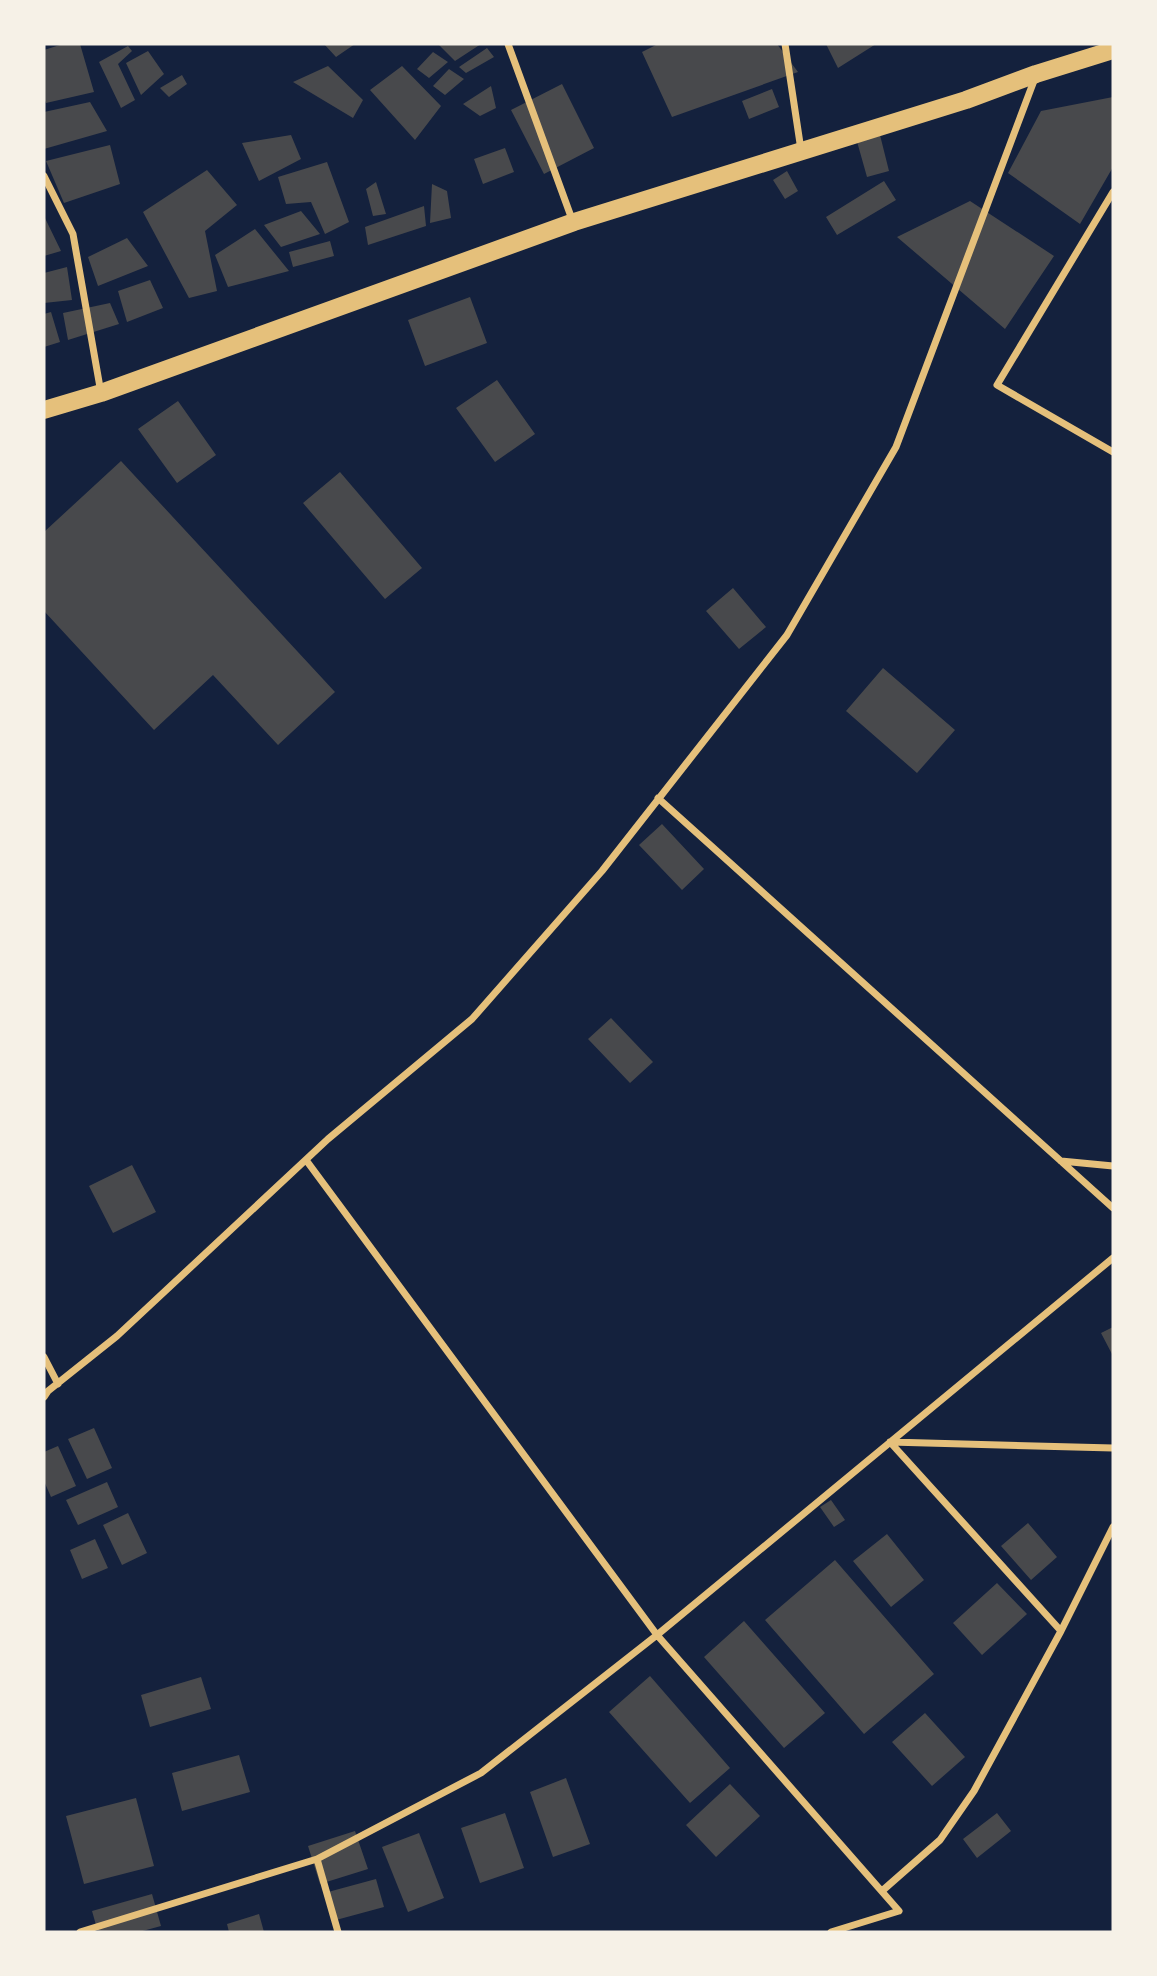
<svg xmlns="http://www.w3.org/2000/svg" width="1157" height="1976" font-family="Lato,sans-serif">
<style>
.building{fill:#48494c}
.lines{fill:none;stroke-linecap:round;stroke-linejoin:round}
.minor{stroke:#e5c07b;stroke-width:7}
.primary{stroke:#e5c07b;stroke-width:18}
</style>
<rect width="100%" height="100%" fill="#14213d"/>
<path class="building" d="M 63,44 L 80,44 L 94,92 L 46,103 L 44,98 L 44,50 Z
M 324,44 L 355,44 L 336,57 Z
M 438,44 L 481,44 L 455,61 Z
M 658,44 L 777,44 L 798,72 L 672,117 L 642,52 Z
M 826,44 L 876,44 L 838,68 Z
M 128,46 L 132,51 L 118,64 L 135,100 L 121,108 L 99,62 Z
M 487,48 L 494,57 L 466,73 L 459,67 Z
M 148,51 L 164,74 L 141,95 L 126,63 Z
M 433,52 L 448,62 L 429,78 L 417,69 Z
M 328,66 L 363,100 L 353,118 L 293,82 Z
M 402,66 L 441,106 L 415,140 L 370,90 Z
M 449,69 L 464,79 L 445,95 L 433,86 Z
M 182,75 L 187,84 L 169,97 L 160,88 Z
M 562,84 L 594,148 L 544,174 L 511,110 Z
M 491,86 L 496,108 L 480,116 L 463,104 Z
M 772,89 L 779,107 L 749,119 L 742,101 Z
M 1113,97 L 1113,167 L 1080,224 L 1008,173 L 1041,111 Z
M 90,102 L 107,131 L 44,149 L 44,112 Z
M 879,131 L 889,171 L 867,177 L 856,138 Z
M 291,135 L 301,159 L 259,181 L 242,143 Z
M 110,145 L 120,184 L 64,203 L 46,161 Z
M 505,148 L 514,172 L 483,184 L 474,159 Z
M 327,162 L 349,222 L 325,234 L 311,202 L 286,204 L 278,177 Z
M 207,170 L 237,205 L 205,231 L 217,291 L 189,298 L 143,212 Z
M 787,171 L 798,191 L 785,199 L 773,180 Z
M 884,181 L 896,200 L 837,235 L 826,217 Z
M 376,182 L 386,214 L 373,216 L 366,189 Z
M 432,184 L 447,191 L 451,218 L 430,223 Z
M 970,201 L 1054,256 L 1005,329 L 897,237 Z
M 424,206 L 426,226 L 368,245 L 365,227 Z
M 301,211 L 320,234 L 281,247 L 264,225 Z
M 44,216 L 61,251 L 44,256 Z
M 255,229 L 289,271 L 228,287 L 215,255 Z
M 127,238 L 148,266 L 98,286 L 88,257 Z
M 330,241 L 334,256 L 293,267 L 289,252 Z
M 67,267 L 72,300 L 44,303 L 44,273 Z
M 150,280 L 163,308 L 127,322 L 118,291 Z
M 470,297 L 487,343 L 425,366 L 408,320 Z
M 110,303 L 119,324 L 68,340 L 63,313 Z
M 51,312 L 60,342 L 44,347 L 44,314 Z
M 497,380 L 535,434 L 495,462 L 456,408 Z
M 178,401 L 216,455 L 177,483 L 138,429 Z
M 121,461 L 335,692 L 278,745 L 213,675 L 154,730 L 44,611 L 44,532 Z
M 340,472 L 422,568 L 385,599 L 303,503 Z
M 733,588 L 766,627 L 739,649 L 706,611 Z
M 883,668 L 955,730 L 917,773 L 846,711 Z
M 662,824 L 704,869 L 682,890 L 639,845 Z
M 611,1018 L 653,1062 L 630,1083 L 588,1039 Z
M 132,1165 L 156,1212 L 113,1233 L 89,1186 Z
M 1113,1327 L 1113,1356 L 1101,1333 Z
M 94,1428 L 112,1468 L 87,1479 L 68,1439 Z
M 58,1446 L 76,1486 L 51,1497 L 44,1481 L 44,1452 Z
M 107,1482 L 118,1507 L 78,1525 L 66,1500 Z
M 831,1500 L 845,1520 L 834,1527 L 820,1507 Z
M 128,1513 L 147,1553 L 122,1565 L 103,1525 Z
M 1028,1523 L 1057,1557 L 1031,1580 L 1001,1546 Z
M 887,1534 L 924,1580 L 891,1607 L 853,1561 Z
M 95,1539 L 108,1568 L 82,1579 L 70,1550 Z
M 835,1560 L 934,1674 L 864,1734 L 765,1620 Z
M 997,1583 L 1027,1614 L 982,1655 L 953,1623 Z
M 744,1621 L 825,1713 L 784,1748 L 704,1657 Z
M 650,1676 L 730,1768 L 690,1803 L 609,1712 Z
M 201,1677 L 211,1709 L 150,1727 L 141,1695 Z
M 925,1713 L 965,1757 L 932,1786 L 892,1742 Z
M 239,1755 L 250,1792 L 182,1811 L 172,1773 Z
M 566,1778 L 590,1844 L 553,1857 L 530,1792 Z
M 730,1784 L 760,1816 L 716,1857 L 686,1825 Z
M 136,1798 L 154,1866 L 84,1884 L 66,1816 Z
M 505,1813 L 524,1868 L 480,1883 L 461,1828 Z
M 997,1813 L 1011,1831 L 977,1858 L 963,1839 Z
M 355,1831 L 368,1869 L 320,1884 L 308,1846 Z
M 419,1833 L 444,1898 L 408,1912 L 382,1847 Z
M 376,1879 L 384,1907 L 336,1920 L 328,1892 Z
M 152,1894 L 161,1926 L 139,1932 L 98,1932 L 92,1911 Z
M 259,1914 L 264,1932 L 229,1932 L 227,1924 Z"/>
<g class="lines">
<path class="minor" d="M 508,44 L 573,222
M 785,44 L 801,150
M 44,176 L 73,234 L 101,393
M 1113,192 L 997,385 L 1113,452
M 658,798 L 1113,1208
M 306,1160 L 657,1635 L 899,1911 L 831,1932
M 1061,1161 L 1113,1166
M 44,1357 L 58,1384
M 44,1397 L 48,1391 L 117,1336 L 328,1139 L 472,1019 L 602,871 L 787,635 L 896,447 L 1035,78
M 890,1442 L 1113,1448
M 1061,1631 L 1113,1527
M 317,1859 L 338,1932
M 882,1891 L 940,1840 L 974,1791 L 1061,1631 L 890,1442
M 80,1932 L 317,1859 L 481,1773 L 657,1635 L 1113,1258"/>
<path class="primary" d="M 44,410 L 101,393 L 574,222 L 966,100 L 1036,74 L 1113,50"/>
</g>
<rect width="1157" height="1976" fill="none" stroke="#f6f1e7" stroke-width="91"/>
</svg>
